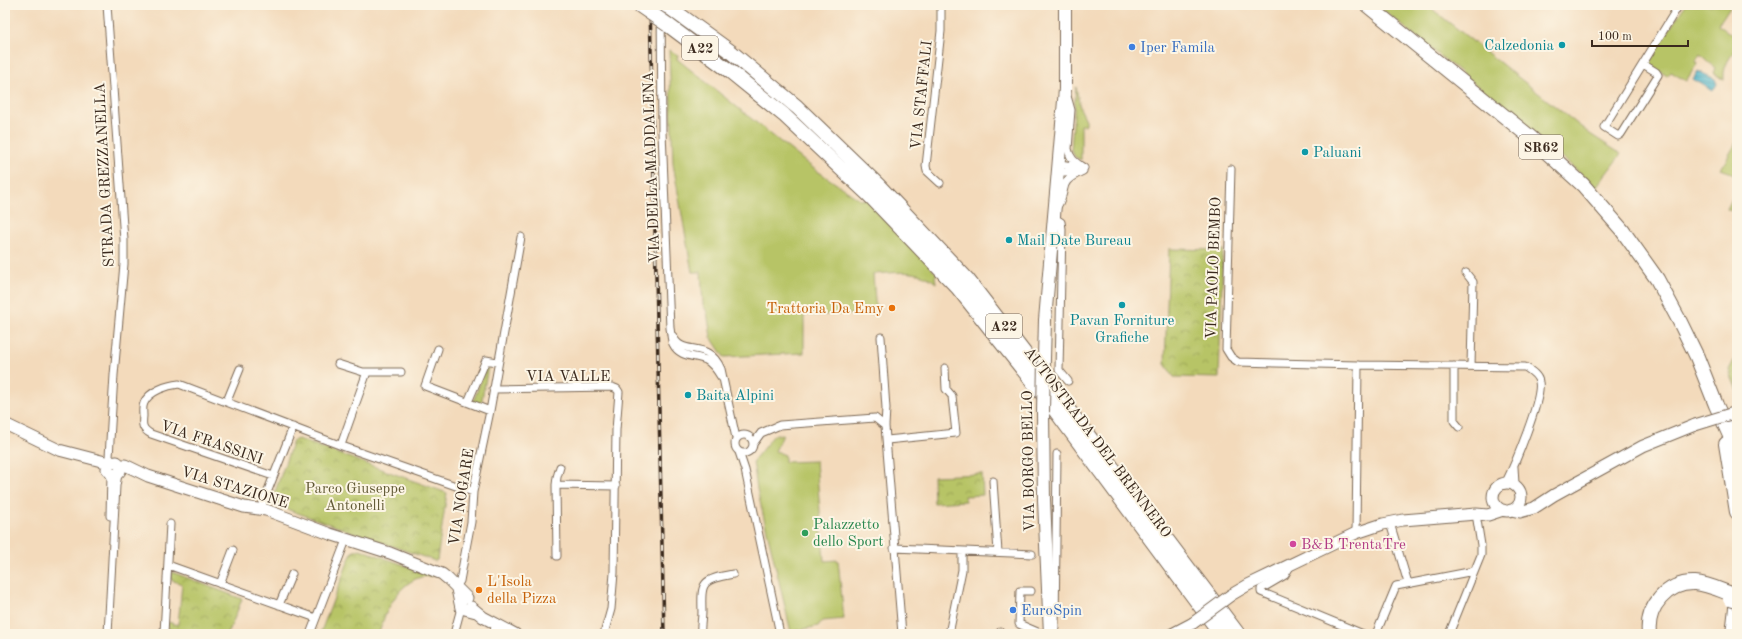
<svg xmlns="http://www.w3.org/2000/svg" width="1742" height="639" font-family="'Old Standard TT',serif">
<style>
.green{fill:#b7c466;stroke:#797742}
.park{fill:url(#park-crowns);stroke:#797742}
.water{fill:url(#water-rules);stroke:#426e74}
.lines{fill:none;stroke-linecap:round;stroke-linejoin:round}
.street-casing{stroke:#7b6855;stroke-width:9}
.secondary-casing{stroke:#7b6855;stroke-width:13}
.primary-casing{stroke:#7b6855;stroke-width:14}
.highway-casing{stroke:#7b6855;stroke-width:16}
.street{stroke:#fff;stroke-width:7}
.secondary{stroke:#fff;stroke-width:11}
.primary{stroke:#fff;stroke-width:12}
.highway{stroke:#fff;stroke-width:14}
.rail-casing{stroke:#3b2a1e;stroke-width:3.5}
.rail{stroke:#fcf5e5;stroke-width:2;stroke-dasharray:6;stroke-linecap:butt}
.secondary-bridge-casing{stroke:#7b6855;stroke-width:13;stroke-linecap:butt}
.primary-bridge-casing{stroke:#7b6855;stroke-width:14;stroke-linecap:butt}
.highway-bridge-casing{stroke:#7b6855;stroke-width:16;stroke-linecap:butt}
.secondary-bridge{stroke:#fff;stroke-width:11}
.primary-bridge{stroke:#fff;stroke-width:12}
.highway-bridge{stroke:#fff;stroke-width:14}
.culture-dot{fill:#0f9aa8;stroke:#fcf5e5;stroke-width:1.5}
.shop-dot{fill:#3f7fe0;stroke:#fcf5e5;stroke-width:1.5}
.food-dot{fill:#e8710a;stroke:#fcf5e5;stroke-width:1.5}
.leisure-dot{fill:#2e9e5b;stroke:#fcf5e5;stroke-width:1.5}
.hotel-dot{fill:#d1479c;stroke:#fcf5e5;stroke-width:1.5}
.labels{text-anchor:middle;stroke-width:4;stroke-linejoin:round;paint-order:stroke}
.shield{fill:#fcf5e5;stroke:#75675a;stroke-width:1}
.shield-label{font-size:14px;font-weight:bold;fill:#3b2a1e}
.culture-label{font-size:15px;fill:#0d838f;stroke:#fcf5e5;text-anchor:start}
.shop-label{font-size:15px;fill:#366cbe;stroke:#fcf5e5;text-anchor:start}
.street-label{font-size:15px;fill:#3b2a1e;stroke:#fcf5e5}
.food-label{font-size:15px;fill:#c56008;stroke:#fcf5e5;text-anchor:end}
.park-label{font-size:15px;fill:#605834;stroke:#fcf5e5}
.leisure-label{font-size:15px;fill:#27864d;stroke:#fcf5e5;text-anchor:start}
.hotel-label{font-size:15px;fill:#b23c85;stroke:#fcf5e5;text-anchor:start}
</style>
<defs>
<pattern id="park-crowns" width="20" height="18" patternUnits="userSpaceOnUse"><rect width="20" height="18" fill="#b7c466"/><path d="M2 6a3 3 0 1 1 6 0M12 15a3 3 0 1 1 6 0" fill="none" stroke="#969f53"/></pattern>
<pattern id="water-rules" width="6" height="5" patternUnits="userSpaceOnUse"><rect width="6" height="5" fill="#4ab3c9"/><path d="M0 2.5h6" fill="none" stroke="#3f92a3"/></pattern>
</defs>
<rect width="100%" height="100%" fill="#fcf5e5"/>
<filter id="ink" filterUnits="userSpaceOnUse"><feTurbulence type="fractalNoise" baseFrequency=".025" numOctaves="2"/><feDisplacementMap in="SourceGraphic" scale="8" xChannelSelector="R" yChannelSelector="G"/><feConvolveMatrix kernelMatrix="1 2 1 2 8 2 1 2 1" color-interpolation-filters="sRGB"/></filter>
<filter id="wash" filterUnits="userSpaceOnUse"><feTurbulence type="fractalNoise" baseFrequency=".012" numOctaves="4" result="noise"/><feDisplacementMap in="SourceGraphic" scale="16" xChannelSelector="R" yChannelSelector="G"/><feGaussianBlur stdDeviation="0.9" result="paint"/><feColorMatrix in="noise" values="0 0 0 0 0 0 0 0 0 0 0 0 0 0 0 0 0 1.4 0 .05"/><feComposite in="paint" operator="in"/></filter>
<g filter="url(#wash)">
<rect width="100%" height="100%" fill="#f3dabb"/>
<path class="green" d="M 1377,5 L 1427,5 L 1590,134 L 1621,154 L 1596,187 L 1507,110 Z
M 1685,5 L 1731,5 L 1718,25 L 1737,38 C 1737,56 1722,59 1724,80 L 1713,73 L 1715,68 L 1700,54 L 1696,61 L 1697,64 L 1686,81 L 1671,72 L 1667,76 L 1652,66 L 1649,61 Z
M 669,50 L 678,55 L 677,59 L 813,168 L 860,200 L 867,199 L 937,274 L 935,276 L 936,283 C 919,268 895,273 873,274 L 876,314 L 804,315 L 804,353 L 724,357 L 711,337 L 707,312 L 703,305 L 701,272 L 692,272 L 673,164 Z
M 1076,87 L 1080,108 L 1086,120 L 1086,125 L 1081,125 L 1081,160 L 1075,157 L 1071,150 Z
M 1737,141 L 1737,175 L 1721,169 Z
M 1737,189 L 1737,213 L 1727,209 Z
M 486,367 L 488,367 L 481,405 L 473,402 Z
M 774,435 L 783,435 L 775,451 L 785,455 L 785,462 L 816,461 L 824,561 L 838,560 L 844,619 L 822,621 L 818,626 L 791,632 L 757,489 L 753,461 Z"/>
<path class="park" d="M 1169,249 L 1223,250 L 1219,378 L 1174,377 L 1165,364 Z
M 1737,355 L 1737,391 L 1729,370 Z
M 298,439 L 447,493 L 437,560 L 435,561 L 272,504 L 271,503 L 293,441 Z
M 982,474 L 983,495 L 965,496 L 965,501 L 934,503 L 933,476 Z
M 360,549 L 434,576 C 429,576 423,576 418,578 C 397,586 384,613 379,634 L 320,634 L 352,552 Z
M 172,572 L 242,599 L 228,634 L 182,634 L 168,629 L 168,622 L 178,625 L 182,584 L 171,580 Z"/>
<path class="water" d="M 1698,71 L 1715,79 L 1717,84 L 1713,91 L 1693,79 Z"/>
</g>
<g filter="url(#ink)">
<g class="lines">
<defs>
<path id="street" d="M 107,5 L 124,240 L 124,264 L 114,375 L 109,457 L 113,462
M 661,5 L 662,132 L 670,328 C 671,333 671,340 673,344 C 680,358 695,355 706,360 C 713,364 717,370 721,377
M 1643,64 L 1656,72 L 1658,75 L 1621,134 L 1618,136 L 1604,127 L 1679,5
M 1067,96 L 1071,110 L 1068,149 C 1070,159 1075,162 1084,168
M 1059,164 L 1081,167
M 1231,169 L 1226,349 L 1231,357 L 1238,362 L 1358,365 L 1356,533
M 1059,172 L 1080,171
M 940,183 L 927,171 L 926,166 L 941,31 L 941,5
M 1057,207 C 1070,186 1055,184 1083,171
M 1053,217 L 1061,222 L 1062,229 L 1059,370 L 1068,381
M 1466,273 L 1473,282 L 1471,366
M 673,336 C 682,358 708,338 721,369 L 736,438
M 881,337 L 886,408 L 885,426 L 902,634
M 438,349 L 425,386 L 490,411
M 338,364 L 363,372 L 401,372
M 1358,365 L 1525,367 C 1531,371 1538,375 1539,382 C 1543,398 1514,466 1506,482
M 1454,366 L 1454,421 L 1459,427
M 493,389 L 612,387 L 617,389 L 619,392 L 616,430 L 614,573 L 611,609 L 604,634
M 227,401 L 240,369
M 468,402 L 486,360 L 497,362
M735 444a9 9 0 1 1 18 0a9 9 0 1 1-18 0Z
M 887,440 L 956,433 L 952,396 L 946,389 L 945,368
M 753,444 L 761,433 L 780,425 L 875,418 L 885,426
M 341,445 L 367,372
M 739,452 L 745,470 L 780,634
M 1514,467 L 1515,484
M 273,476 L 151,434 C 142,429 142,425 143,416 C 143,412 142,407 144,403 C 149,391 168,385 179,384 L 342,446 L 473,492
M 993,481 L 998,552
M 556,485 L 616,486
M 261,508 L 293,427
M 110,516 L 111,475
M 1390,523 L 1408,583
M 894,548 L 1032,554
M 557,556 L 556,485 L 557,477 L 560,467
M 168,565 L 316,618
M 1291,565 L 1285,575 L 1261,589 L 1261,592 L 1363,634
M 220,584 L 233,550
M 456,587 L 460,581 L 464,559 L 471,522 L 473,492 L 490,411 L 521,237
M 1031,591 L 1020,591 L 1019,624 L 1042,634
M 279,605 L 292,574
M 1055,628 L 1057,454
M 108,634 L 116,486 L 118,474
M 166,634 L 164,633 L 170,524
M 268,634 L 268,633
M 310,634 L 346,540
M 454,634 L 461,608
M 493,634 L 496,624
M 701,634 C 700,627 702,620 702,612 C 701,581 702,580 733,574
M 949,634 L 962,570 L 962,551
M 999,634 L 1000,632
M 1376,634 L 1396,586 L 1474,571
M 1449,634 L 1481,555 L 1481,545 L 1476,514"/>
<path id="secondary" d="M 5,424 L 59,450 L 109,463
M 107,469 L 110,463 L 117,462 L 120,465 L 125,465 L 148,476 L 244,507 L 266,510 L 330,534 L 390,553 L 442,574 L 448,579 L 467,598
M 107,469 L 112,475 L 117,474 L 120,471
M1493 497a14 14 0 1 1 28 0a14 14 0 1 1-28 0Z
M 1511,510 L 1520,512 L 1534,508 L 1554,495 L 1643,446 L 1695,425
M 457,589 L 461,608 L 476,612
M 1231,595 L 1248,585 L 1356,533 L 1383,524 L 1403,520 L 1476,514 L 1488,515 L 1503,510
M 471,607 L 483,617 L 515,634
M 1172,634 L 1193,623"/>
<path id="primary" d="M 1044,358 L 1045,320 L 1065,89 L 1065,5
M 1043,412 L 1044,500 L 1050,634"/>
<path id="highway" d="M 666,5 L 731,52 L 797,107 L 878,185 L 967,279 L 1087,434 L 1238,634
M 1367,5 L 1530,137 L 1583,185 L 1622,230 L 1657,279 L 1680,322 L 1697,357 L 1716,405 L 1732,440 L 1737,456
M 668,25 L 731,72 L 784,115 L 870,196 L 958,288 L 1052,406 L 1221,634
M 1726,444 L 1737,512
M 1649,634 C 1646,607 1667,582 1695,583 C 1709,584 1724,592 1737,596
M 1733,634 L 1737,599"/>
</defs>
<use href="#street" class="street-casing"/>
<use href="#secondary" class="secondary-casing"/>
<use href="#primary" class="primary-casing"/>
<use href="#highway" class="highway-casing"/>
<use href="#street" class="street"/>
<use href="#secondary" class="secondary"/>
<use href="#primary" class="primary"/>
<use href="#highway" class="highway"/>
<defs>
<path id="rail" d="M 650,5 L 664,634"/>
</defs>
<use href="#rail" class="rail-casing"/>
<use href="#rail" class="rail"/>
<defs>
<path id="secondary-bridge" d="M 1695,425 L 1737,412
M 1193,623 L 1231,595"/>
<path id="primary-bridge" d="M 1043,412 L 1044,358"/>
<path id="highway-bridge" d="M 639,5 L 668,25
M 1730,599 L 1737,601"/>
</defs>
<use href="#secondary-bridge" class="secondary-bridge-casing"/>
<use href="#primary-bridge" class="primary-bridge-casing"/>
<use href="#highway-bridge" class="highway-bridge-casing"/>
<use href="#secondary-bridge" class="secondary-bridge"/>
<use href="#primary-bridge" class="primary-bridge"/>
<use href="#highway-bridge" class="highway-bridge"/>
</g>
</g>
<g class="culture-dot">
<circle cx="1562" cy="45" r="4"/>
<circle cx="1305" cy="152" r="4"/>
<circle cx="1009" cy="240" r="4"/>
<circle cx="1122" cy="305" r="4"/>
<circle cx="688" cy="395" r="4"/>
</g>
<g class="shop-dot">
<circle cx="1132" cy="47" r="4"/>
<circle cx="1013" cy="610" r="4"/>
</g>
<g class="food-dot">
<circle cx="892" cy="308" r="4"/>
<circle cx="479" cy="590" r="4"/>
</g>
<circle class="leisure-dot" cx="805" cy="533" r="4"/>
<circle class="hotel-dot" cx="1293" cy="544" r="4"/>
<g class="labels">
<g class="shield">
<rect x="682" y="36" width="36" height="24" rx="3"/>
<rect x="1519" y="135" width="44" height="24" rx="3"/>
<rect x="986" y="314" width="36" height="24" rx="3"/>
</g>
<g class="shield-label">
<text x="700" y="53">A22</text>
<text x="1541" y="152">SR62</text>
<text x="1004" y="331">A22</text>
</g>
<g class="culture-label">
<text x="1554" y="50" text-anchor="end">Calzedonia</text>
<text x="1313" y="157">Paluani</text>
<text x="1017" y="245">Mail Date Bureau</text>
<text x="1122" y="325" text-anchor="middle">Pavan Forniture<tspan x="1122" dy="17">Grafiche</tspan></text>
<text x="696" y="400">Baita Alpini</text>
</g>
<g class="shop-label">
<text x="1140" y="52">Iper Famila</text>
<text x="1021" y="615">EuroSpin</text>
</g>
<g class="street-label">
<text transform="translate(921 95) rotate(-84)" y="5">VIA STAFFALI</text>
<text transform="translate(651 167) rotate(-92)" y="5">VIA DELLA MADDALENA</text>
<text transform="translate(104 175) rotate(-93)" y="5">STRADA GREZZANELLA</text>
<text transform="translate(1213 268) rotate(-88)" y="5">VIA PAOLO BEMBO</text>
<text x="568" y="381">VIA VALLE</text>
<text transform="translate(212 442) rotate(19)" y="5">VIA FRASSINI</text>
<text transform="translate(1098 442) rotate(53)" y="5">AUTOSTRADA DEL BRENNERO</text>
<text transform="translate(1028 461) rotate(-91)" y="5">VIA BORGO BELLO</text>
<text transform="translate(235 487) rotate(17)" y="5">VIA STAZIONE</text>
<text transform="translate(461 497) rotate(-81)" y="5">VIA NOGARE</text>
</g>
<g class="food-label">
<text x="884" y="313">Trattoria Da Emy</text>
<text x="487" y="586" text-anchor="start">L'Isola<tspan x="487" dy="17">della Pizza</tspan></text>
</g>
<g class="park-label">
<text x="355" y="493">Parco Giuseppe<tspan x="355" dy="17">Antonelli</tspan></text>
</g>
<g class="leisure-label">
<text x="813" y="529">Palazzetto<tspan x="813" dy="17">dello Sport</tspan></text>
</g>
<g class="hotel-label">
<text x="1301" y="549">B&amp;B TrentaTre</text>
</g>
</g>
<rect width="1742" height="639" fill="none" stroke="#fcf5e5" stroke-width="20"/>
<path d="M1592 40v6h96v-6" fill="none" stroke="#3b2a1e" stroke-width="2"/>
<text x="1598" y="40" font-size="12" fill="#3b2a1e" stroke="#fcf5e5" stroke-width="3" paint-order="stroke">100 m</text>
</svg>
